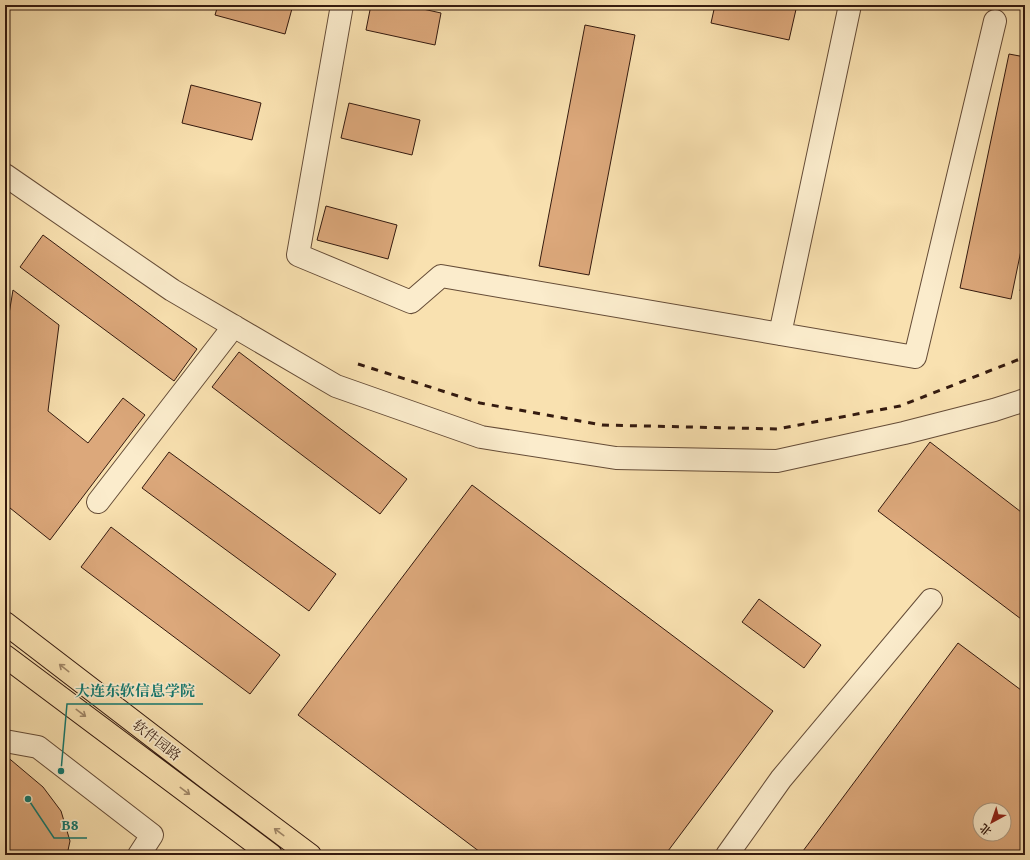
<svg xmlns="http://www.w3.org/2000/svg" width="1030" height="860" font-family="'Gentium Book Plus','Noto Serif SC',serif">
<style>
.building{fill:#dca87b;stroke:#341a0f;fill-rule:evenodd}
.lines{fill:none;stroke-linecap:round;stroke-linejoin:round}
.minor-casing{stroke:#654c37;stroke-width:24}
.major-casing{stroke:#341a0f;stroke-width:24}
.minor{stroke:#fbeccc;stroke-width:22}
.major{stroke:#f9e1b0;stroke-width:22}
.rail{stroke:#341a0f;stroke-width:3;stroke-dasharray:7 7;stroke-linecap:butt}
.oneway{stroke:#a08768}
.labels{text-anchor:middle;stroke-width:3.5;stroke-linejoin:round;paint-order:stroke}
.street-label{font-size:14px;fill:#341a0f;stroke:#fbeccc}
.leader{fill:none;stroke:#0f766e;stroke-width:1.5}
.callout-dot{fill:#0f766e;stroke:#fbeccc;stroke-width:1.5}
.callout-label{font-size:15px;text-anchor:middle;font-weight:bold;fill:#0f766e;stroke:#fbeccc;stroke-width:3.5;stroke-linejoin:round;paint-order:stroke}
</style>
<rect width="100%" height="100%" fill="#f9e1b0"/>
<filter id="stains"><feTurbulence type="fractalNoise" baseFrequency=".005" numOctaves="4"/><feColorMatrix values="0 0 0 0 .2 0 0 0 0 .09 0 0 0 0 .02 0 0 0 .5 -.17"/></filter>
<radialGradient id="worn" r=".72"><stop offset=".6" stop-color="#630" stop-opacity="0"/><stop offset="1" stop-color="#630" stop-opacity=".3"/></radialGradient>
<path class="building" d="M 218,5 L 293,5 L 285,34 L 215,15 Z
M 371,5 L 405,5 L 441,13 L 435,45 L 366,30 Z
M 715,5 L 797,5 L 789,40 L 711,23 Z
M 585,25 L 635,35 L 589,275 L 539,266 Z
M 1009,54 L 1025,57 L 1025,231 L 1011,299 L 960,288 Z
M 191,85 L 261,103 L 252,140 L 182,123 Z
M 349,103 L 420,120 L 412,155 L 341,138 Z
M 326,206 L 397,225 L 388,259 L 317,240 Z
M 43,235 L 197,349 L 174,381 L 20,267 Z
M 1025,268 L 1025,292 L 1020,291 Z
M 13,290 L 59,325 L 48,411 L 88,443 L 123,398 L 145,415 L 50,540 L 5,504 L 5,338 Z
M 239,352 L 407,479 L 380,514 L 212,387 Z
M 930,442 L 1025,515 L 1025,622 L 878,511 Z
M 169,452 L 336,574 L 309,611 L 142,488 Z
M 472,485 L 773,711 L 665,855 L 484,855 L 298,715 Z
M 111,527 L 280,655 L 250,694 L 81,567 Z
M 759,599 L 821,645 L 804,668 L 742,622 Z
M 958,643 L 1025,693 L 1025,855 L 800,855 ZM 980,810 L 1004,810 L 1004,834 L 980,834 Z
M 5,755 L 43,787 L 61,811 L 70,841 L 67,855 L 5,855 Z"/>
<g class="lines">
<defs>
<path id="minor" d="M 342,5 L 298,255 L 411,302 L 441,276 L 915,357 L 995,21
M 5,175 L 172,290 L 336,386 L 481,437 L 616,458 L 777,461 L 904,433 L 994,410 L 1025,400
M 780,334 L 850,5
M 98,502 L 234,326
M 5,741 L 38,747 L 152,835 L 139,855
M 727,855 L 781,779 L 931,600"/>
<path id="major" d="M 5,623 L 211,781 L 310,855
M 5,656 L 271,855"/>
</defs>
<use href="#minor" class="minor-casing"/>
<use href="#major" class="major-casing"/>
<use href="#minor" class="minor"/>
<use href="#major" class="major"/>
<path class="rail" d="M 358,364 L 480,403 L 602,425 L 777,429 L 900,406 L 1025,357"/>
</g>
<defs><path id="oneway-shaft" d="M-6 0H5M1.5-3L5.5 0L1.5 3" fill="none" stroke-width="1.6" stroke-linecap="round" stroke-linejoin="round"/></defs>
<g class="oneway">
<use href="#oneway-shaft" transform="translate(64 668) rotate(-142)"/>
<use href="#oneway-shaft" transform="translate(81 713) rotate(37)"/>
<use href="#oneway-shaft" transform="translate(185 791) rotate(37)"/>
<use href="#oneway-shaft" transform="translate(279 832) rotate(-143)"/>
</g>
<g class="labels">
<g class="street-label">
<text transform="translate(157 740) rotate(38)" y="5">软件园路</text>
</g>
</g>
<path class="leader" d="M61 771L67 704H203M28 799L54 838H87"/>
<g class="callout-dot">
<circle cx="61" cy="771" r="4"/>
<circle cx="28" cy="799" r="4"/>
</g>
<g class="callout-label">
<text x="135" y="696">大连东软信息学院</text>
<text x="70" y="830">B8</text>
</g>
<rect width="1030" height="860" fill="none" stroke="#f9e1b0" stroke-width="20"/>
<rect x="6" y="6" width="1018" height="848" fill="none" stroke="#341a0f" stroke-width="2"/>
<rect x="10" y="10" width="1010" height="840" fill="none" stroke="#341a0f"/>
<g transform="translate(992 822) rotate(220)"><circle r="19" fill="#fbeccc" stroke="#ab9880"/>
<path d="M0-3L7 15L0 10L-7 15Z" fill="#8f2418"/>
<text y="-6" font-size="11" font-weight="bold" text-anchor="middle" fill="#341a0f">北</text>
</g>
<rect width="100%" height="100%" filter="url(#stains)"/>
<rect width="100%" height="100%" fill="url(#worn)"/>
</svg>
